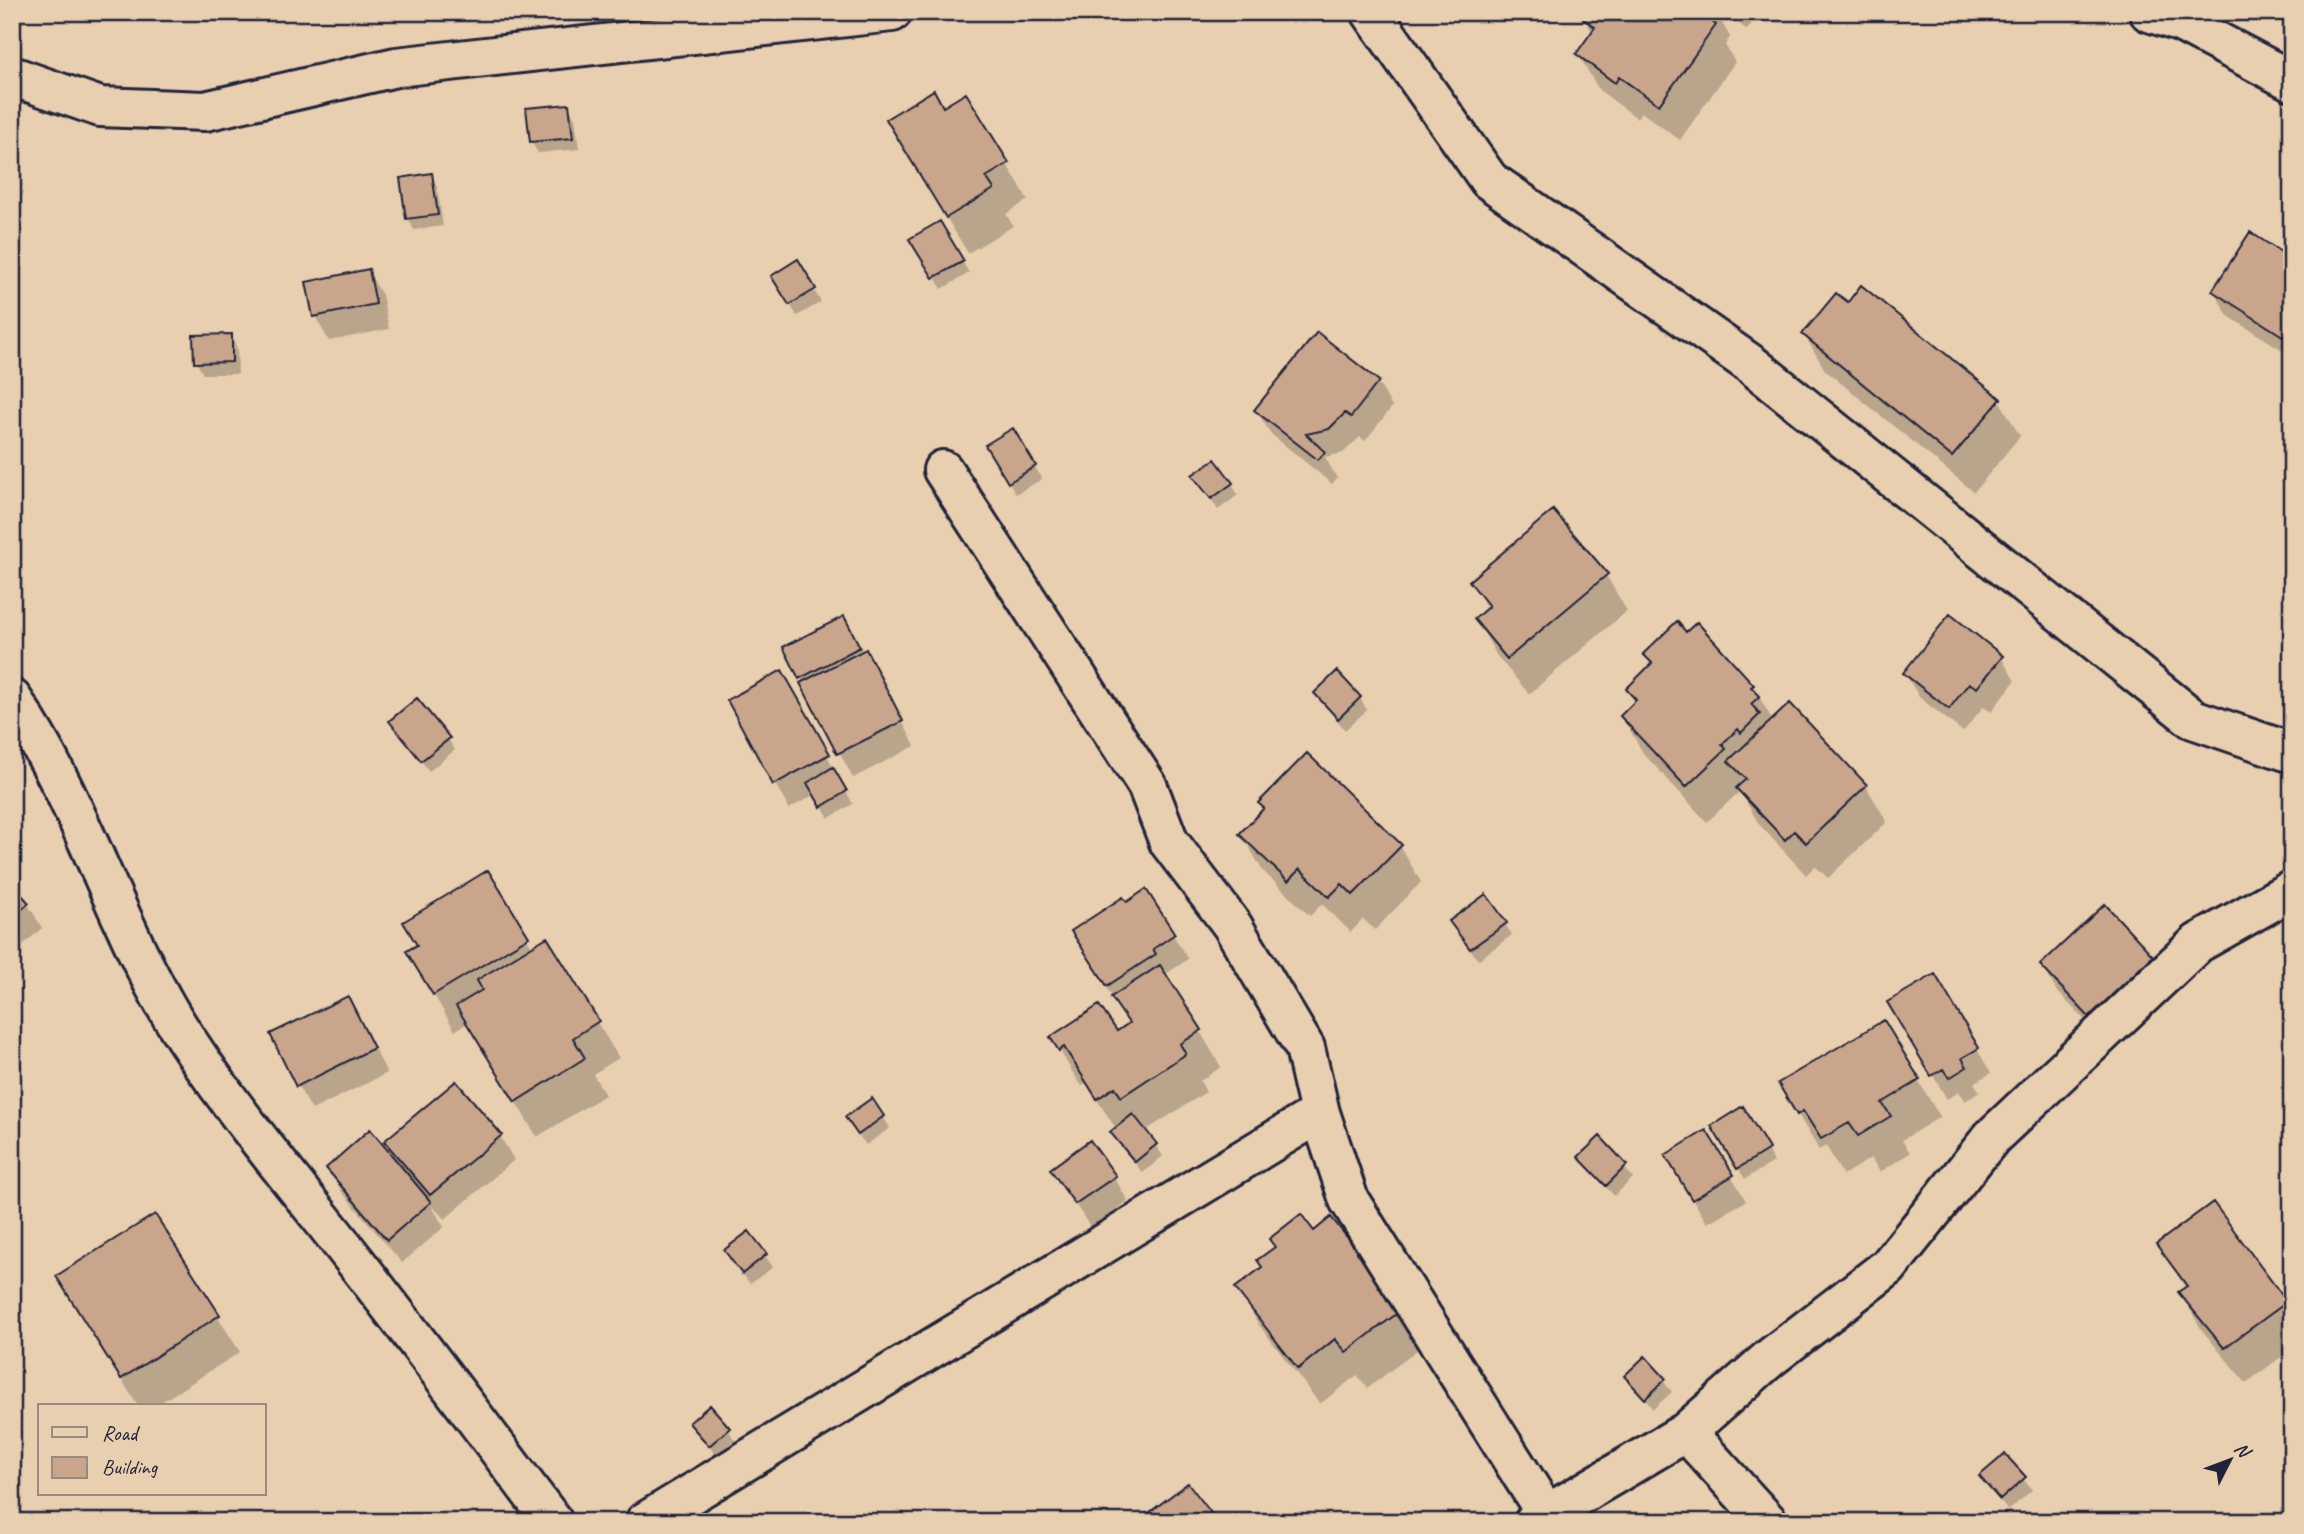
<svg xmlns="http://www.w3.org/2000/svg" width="2304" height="1534" font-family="Caveat,sans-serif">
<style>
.shadow{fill:#0003}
.building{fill:#c9a68b;stroke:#22223b;stroke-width:2}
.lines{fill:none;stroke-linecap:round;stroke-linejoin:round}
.street-casing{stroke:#22223b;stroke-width:44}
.street{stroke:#e7cfaf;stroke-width:38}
</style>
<rect width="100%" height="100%" fill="#e7cfaf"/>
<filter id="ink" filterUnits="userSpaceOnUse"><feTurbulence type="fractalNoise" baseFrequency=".0143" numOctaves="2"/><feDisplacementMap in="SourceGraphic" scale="14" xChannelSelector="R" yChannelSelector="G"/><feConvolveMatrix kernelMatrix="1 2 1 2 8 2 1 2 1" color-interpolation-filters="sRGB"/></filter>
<g filter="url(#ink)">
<path class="shadow" d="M 1590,12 L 1716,12 L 1730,37 L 1725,45 L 1735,62 L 1680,140 L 1641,112 L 1637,118 L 1599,90 L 1578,54 L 1593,33 L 1585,19 Z
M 1723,12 L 1759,12 L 1747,30 Z
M 966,95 L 1028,200 L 1006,214 L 1013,226 L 968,253 L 909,156 L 943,110 Z
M 568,106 L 575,118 L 579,149 L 538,153 L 531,141 Z
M 431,175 L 437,187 L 443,226 L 414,230 L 408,218 Z
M 939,223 L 969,273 L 942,289 L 912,240 Z
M 2292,261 L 2292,356 L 2228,316 L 2214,291 Z
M 798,262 L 821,302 L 797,316 L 773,276 Z
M 368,271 L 382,295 L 389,329 L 329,341 L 315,316 Z
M 1317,334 L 1378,382 L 1392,407 L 1365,441 L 1360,437 L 1343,453 L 1325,457 L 1337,478 L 1332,484 L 1271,434 L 1256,410 Z
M 1804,334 L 1999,400 L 2020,436 L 1974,492 L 1825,370 Z
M 231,336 L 237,348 L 238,374 L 203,374 L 196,362 Z
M 1013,430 L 1042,479 L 1016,494 L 987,445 Z
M 1195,475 L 1232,484 L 1238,495 L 1218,510 Z
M 1606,575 L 1627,611 L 1529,694 L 1497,656 L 1476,619 L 1488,610 L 1471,581 Z
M 1686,634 L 1753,686 L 1773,721 L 1866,786 L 1887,822 L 1828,878 L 1815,866 L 1806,875 L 1759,824 L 1740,791 L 1707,822 L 1643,753 L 1622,716 L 1636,703 L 1628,689 L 1652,666 L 1645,654 Z
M 857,642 L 879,676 L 915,746 L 853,778 L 785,648 Z
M 2001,657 L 2015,681 L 1991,712 L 1984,706 L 1963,732 L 1919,697 L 1905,673 Z
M 782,672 L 853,804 L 829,818 L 815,794 L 789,809 L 729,701 Z
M 1316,694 L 1360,698 L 1367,710 L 1345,730 Z
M 391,721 L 448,739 L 455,750 L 429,771 Z
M 1260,803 L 1400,846 L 1421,882 L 1375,930 L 1363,919 L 1351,932 L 1322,904 L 1310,916 L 1262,870 L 1242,834 L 1264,810 Z
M 487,873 L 533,948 L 546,939 L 619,1058 L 593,1074 L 605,1095 L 537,1137 L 467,1023 L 455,1031 L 430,988 Z
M 12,887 L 28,904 L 42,928 L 12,955 Z
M 1146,892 L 1188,959 L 1166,974 L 1221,1067 L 1200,1081 L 1206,1092 L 1145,1131 L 1163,1156 L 1143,1173 L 1119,1144 L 1113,1133 L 1117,1130 L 1086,1083 L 1082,1086 L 1073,1073 L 1052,1037 L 1116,1034 L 1129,1025 L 1073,932 Z
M 2105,907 L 2152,957 L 2166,981 L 2104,1040 L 2056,990 L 2042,965 Z
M 1451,921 L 1505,924 L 1512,935 L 1478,960 Z
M 1934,976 L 1991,1073 L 1974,1083 L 1980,1092 L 1965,1101 L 1959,1092 L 1947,1099 L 1890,1003 Z
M 348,998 L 387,1073 L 312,1110 L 298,1086 Z
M 1883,1022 L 1940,1117 L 1902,1140 L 1910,1153 L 1880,1172 L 1871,1158 L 1843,1175 L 1826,1146 L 1819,1150 L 1780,1084 Z
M 1743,1109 L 1774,1162 L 1745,1179 L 1713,1127 Z
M 883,1117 L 890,1128 L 866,1145 L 854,1129 Z
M 1706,1133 L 1746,1201 L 1707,1223 L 1681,1180 Z
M 500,1136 L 514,1160 L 445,1219 L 431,1205 L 444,1227 L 402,1263 L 342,1192 L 328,1168 L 396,1163 L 386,1142 Z
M 1600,1139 L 1633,1178 L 1614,1196 L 1580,1157 Z
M 1052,1169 L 1114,1177 L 1128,1201 L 1091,1228 Z
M 154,1216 L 240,1352 L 155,1406 L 138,1406 L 58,1277 Z
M 1331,1219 L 1422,1346 L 1368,1388 L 1357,1375 L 1320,1404 L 1259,1325 L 1238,1288 Z
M 749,1234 L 773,1267 L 750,1284 L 726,1251 Z
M 2159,1245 L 2285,1303 L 2292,1314 L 2292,1349 L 2246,1383 L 2201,1329 L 2181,1293 L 2186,1289 Z
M 1645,1359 L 1672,1392 L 1653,1409 L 1626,1376 Z
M 692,1423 L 728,1429 L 735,1441 L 717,1457 Z
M 2005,1456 L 2032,1490 L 2008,1511 L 1981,1477 Z"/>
<path class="building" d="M 1588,12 L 1701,12 L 1716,25 L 1659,105 L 1619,77 L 1615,83 L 1576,54 L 1595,27 L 1583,19 Z
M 934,90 L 943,107 L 966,93 L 1009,163 L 986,177 L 994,189 L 946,218 L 886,119 Z
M 569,104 L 573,138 L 530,142 L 526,108 Z
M 432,173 L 438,215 L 406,219 L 400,178 Z
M 940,221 L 964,261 L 933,278 L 909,239 Z
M 2250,232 L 2292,259 L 2292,342 L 2212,291 Z
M 798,259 L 816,289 L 789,305 L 771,276 Z
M 369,269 L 376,304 L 313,317 L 306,282 Z
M 1861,285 L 2001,399 L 1952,457 L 1802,334 L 1836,293 L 1848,302 Z
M 1317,332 L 1379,381 L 1351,417 L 1345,413 L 1329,429 L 1306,434 L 1325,452 L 1318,460 L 1254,410 Z
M 232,334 L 232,362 L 194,363 L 193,335 Z
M 1013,428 L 1036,466 L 1008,483 L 985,445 Z
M 1215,459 L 1233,483 L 1211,499 L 1192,475 Z
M 1553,510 L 1608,574 L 1507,659 L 1474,619 L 1489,606 L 1469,581 Z
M 1950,614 L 2003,656 L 1977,688 L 1969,683 L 1949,709 L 1903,673 Z
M 844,616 L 860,647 L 799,679 L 783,647 Z
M 1677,621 L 1686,632 L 1697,622 L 1754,685 L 1751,687 L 1760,696 L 1751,704 L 1760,714 L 1741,733 L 1738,729 L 1722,744 L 1726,749 L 1686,787 L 1620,716 L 1636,700 L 1626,689 L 1652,663 L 1643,654 Z
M 866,649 L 903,721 L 837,754 L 800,683 Z
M 782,670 L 830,754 L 773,785 L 727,700 Z
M 1337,671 L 1361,697 L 1338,719 L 1314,693 Z
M 417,698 L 450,738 L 421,761 L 389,721 Z
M 1790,703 L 1867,785 L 1806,843 L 1794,831 L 1785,840 L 1736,788 L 1746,779 L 1728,761 Z
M 1307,753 L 1402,845 L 1353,895 L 1342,884 L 1329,897 L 1300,869 L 1288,881 L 1239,834 L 1264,808 L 1258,803 Z
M 833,767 L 847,791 L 821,807 L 807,783 Z
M 488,870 L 529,937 L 433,995 L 406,951 L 417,945 L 403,922 Z
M 12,884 L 29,903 L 12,918 Z
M 1146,889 L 1175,934 L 1153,949 L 1156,954 L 1107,986 L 1071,931 L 1123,897 L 1127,902 Z
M 1486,894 L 1507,923 L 1470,949 L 1449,921 Z
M 2105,904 L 2153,956 L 2089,1017 L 2040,965 Z
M 547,937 L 599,1021 L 573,1038 L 585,1058 L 515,1102 L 456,1006 L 482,990 L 477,980 Z
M 1160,965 L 1202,1030 L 1180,1044 L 1186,1054 L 1121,1097 L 1115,1087 L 1097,1099 L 1064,1047 L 1059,1051 L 1050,1037 L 1099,1005 L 1117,1031 L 1129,1023 L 1111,997 Z
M 1935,974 L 1979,1048 L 1962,1058 L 1967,1067 L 1949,1078 L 1943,1069 L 1931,1076 L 1887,1002 Z
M 348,996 L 374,1048 L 296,1087 L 270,1034 Z
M 1884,1020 L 1920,1080 L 1882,1103 L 1891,1116 L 1858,1136 L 1849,1123 L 1821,1139 L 1803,1111 L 1797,1115 L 1778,1083 Z
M 456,1081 L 502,1135 L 430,1195 L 384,1141 Z
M 872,1098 L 884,1116 L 858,1135 L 845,1117 Z
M 1743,1106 L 1769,1149 L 1737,1169 L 1711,1126 Z
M 1133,1114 L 1157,1144 L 1135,1162 L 1110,1132 Z
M 370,1129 L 431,1202 L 387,1240 L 326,1168 Z
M 1706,1130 L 1734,1175 L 1692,1200 L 1665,1155 Z
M 1600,1136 L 1627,1165 L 1606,1186 L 1578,1157 Z
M 1090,1140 L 1116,1176 L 1075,1204 L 1050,1169 Z
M 2213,1202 L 2287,1302 L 2224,1348 L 2178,1292 L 2187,1286 L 2156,1244 Z
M 155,1214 L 220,1315 L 121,1379 L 56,1276 Z
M 1301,1214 L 1314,1231 L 1331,1217 L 1403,1309 L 1346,1352 L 1335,1339 L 1298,1369 L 1235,1288 L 1262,1267 L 1257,1260 L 1275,1247 L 1269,1239 Z
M 749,1231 L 767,1254 L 742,1274 L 724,1250 Z
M 1645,1356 L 1666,1379 L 1645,1399 L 1624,1376 Z
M 710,1405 L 730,1428 L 709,1446 L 689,1423 Z
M 2005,1454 L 2026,1477 L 2000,1500 L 1979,1476 Z
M 1188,1483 L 1215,1518 L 1210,1522 L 1137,1522 Z"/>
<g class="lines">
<defs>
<path id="street" d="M 1371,12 L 1489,180 L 1752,365 L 2193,719 L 2292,753
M 2149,12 L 2182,23 L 2292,81
M 12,76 L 100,107 L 205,111 L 396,67 L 892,12
M 943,470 L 1147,785 L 1169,842 L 1232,925 L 1305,1048 L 1320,1113 L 1349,1200 L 1545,1512
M 12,699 C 79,797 111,913 171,1015 C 224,1102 292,1180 355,1261 C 422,1347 487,1434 553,1522
M 1686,1432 L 1768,1522
M 645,1522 L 1320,1113
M 1534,1522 L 1686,1432 L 1770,1358 L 1888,1267 L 1992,1137 L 2198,943 L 2292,890"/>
</defs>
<use href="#street" class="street-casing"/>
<use href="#street" class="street"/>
</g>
</g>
<rect width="2304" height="1534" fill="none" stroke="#e7cfaf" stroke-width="42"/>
<rect x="21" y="21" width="2262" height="1492" fill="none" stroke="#22223b" stroke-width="2.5" filter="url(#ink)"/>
<rect x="38" y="1404" width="228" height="91" fill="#e7cfaf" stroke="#988a81" stroke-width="2"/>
<rect x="52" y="1427" width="35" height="10" fill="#e7cfaf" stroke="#988a81" stroke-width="2"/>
<text x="102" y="1440" font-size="21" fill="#22223b">Road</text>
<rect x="52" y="1457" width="35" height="21" fill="#c9a68b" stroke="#988a81" stroke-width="2"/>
<text x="102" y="1474" font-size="21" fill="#22223b">Building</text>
<g transform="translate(2230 1460) rotate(48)" stroke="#e7cfaf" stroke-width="5" paint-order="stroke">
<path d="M0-5L12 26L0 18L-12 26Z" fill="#22223b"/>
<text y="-10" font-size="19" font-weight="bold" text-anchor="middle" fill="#22223b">N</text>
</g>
</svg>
